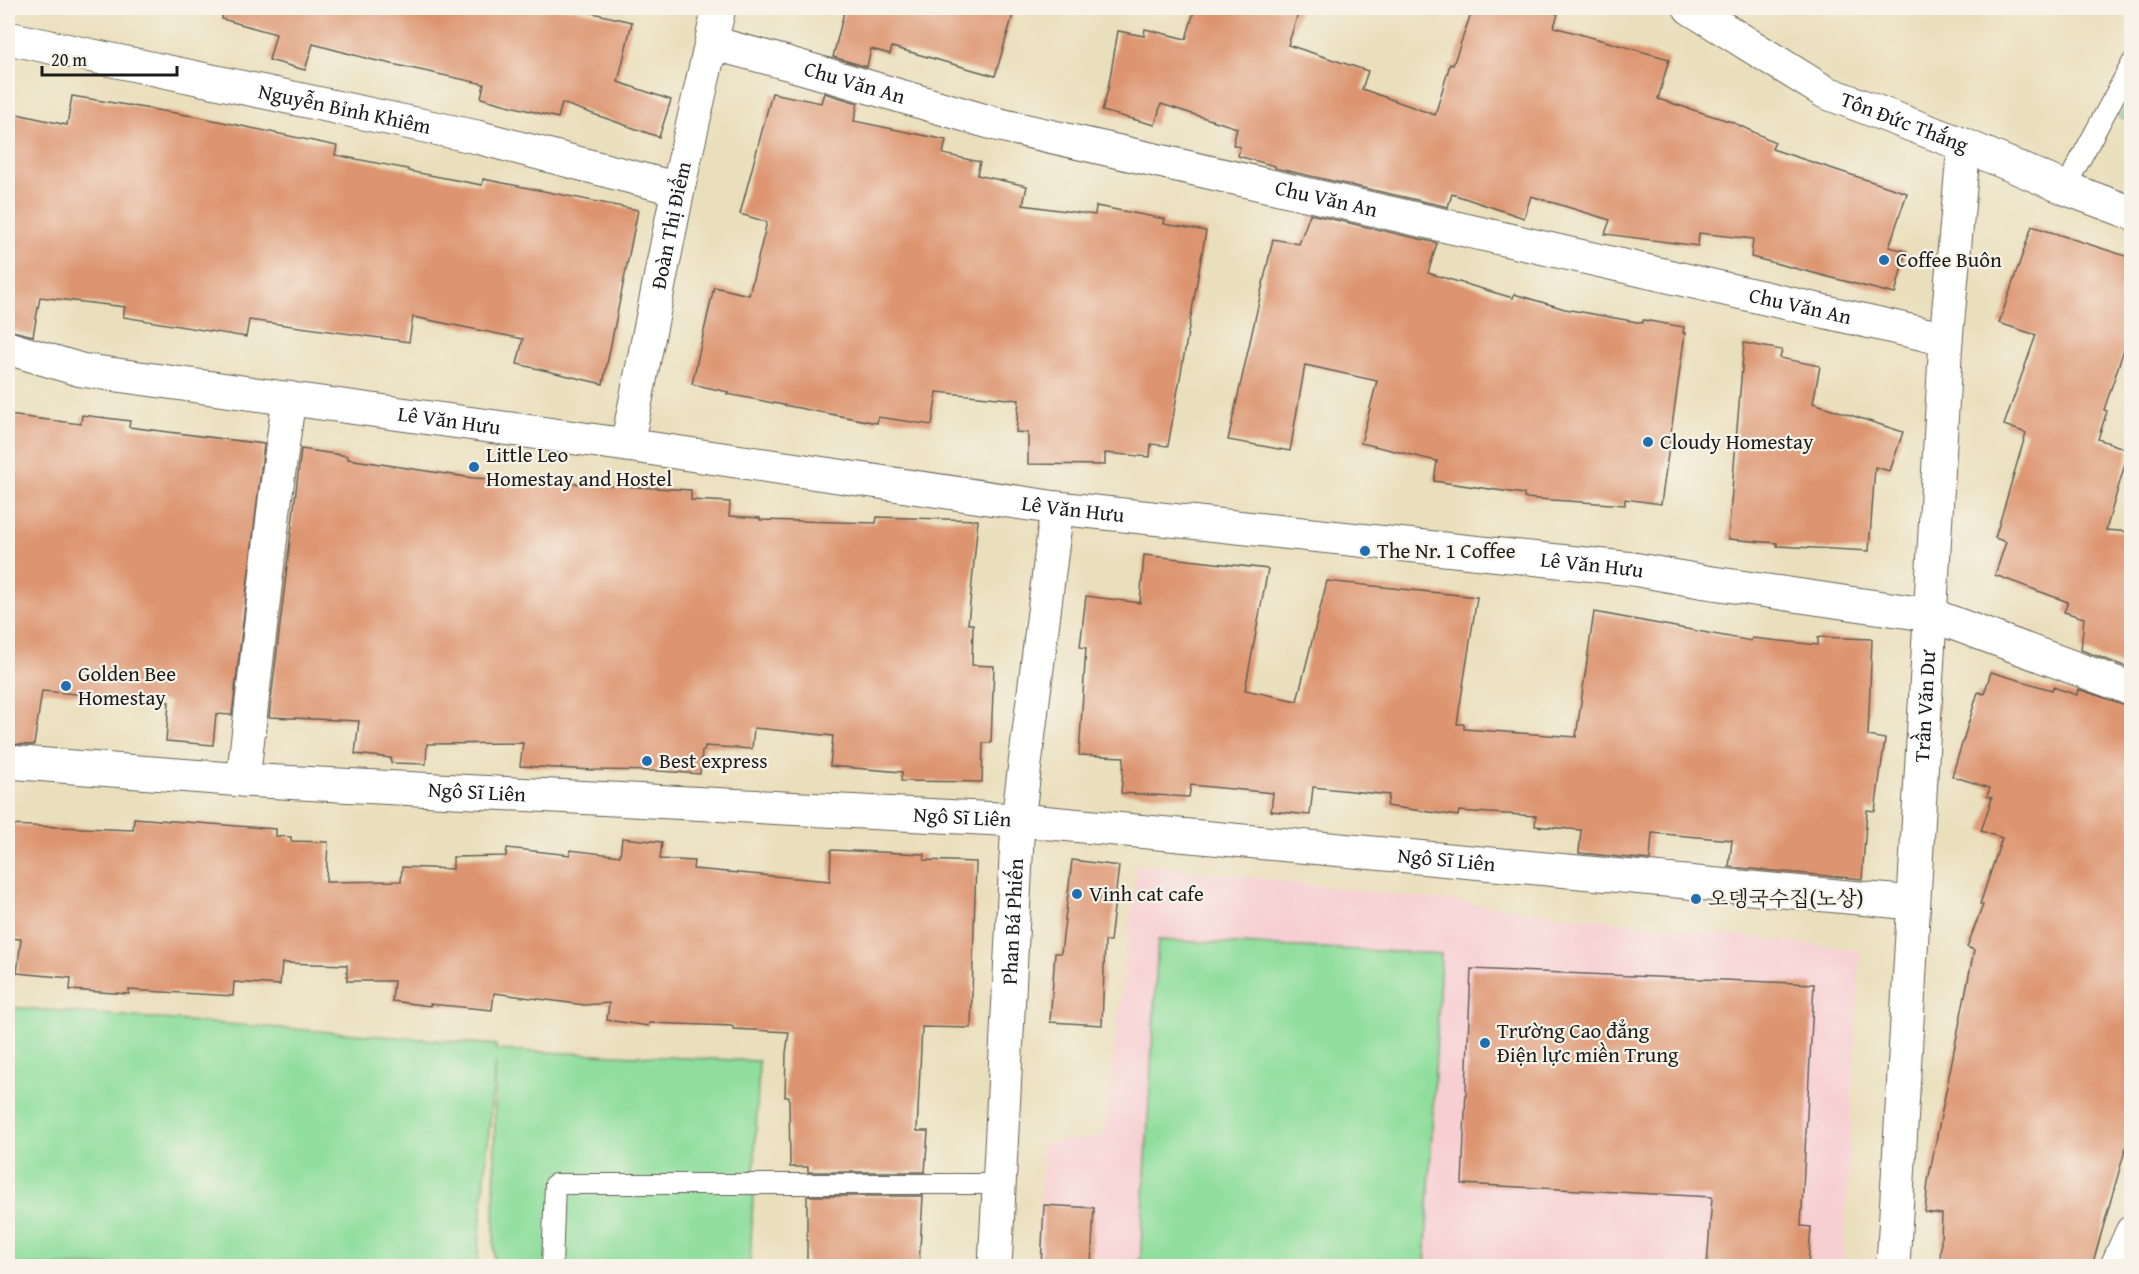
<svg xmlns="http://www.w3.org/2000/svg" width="2139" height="1274" font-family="'Gentium Book Plus','Noto Serif KR',serif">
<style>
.built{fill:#f7cfd3}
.cemetery{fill:url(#cemetery-stones);stroke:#567d5c;stroke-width:1.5}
.park{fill:#8fde9c;stroke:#567d5c;stroke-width:1.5}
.building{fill:#dd9470}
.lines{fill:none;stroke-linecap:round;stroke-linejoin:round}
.lane-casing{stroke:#646054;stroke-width:22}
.street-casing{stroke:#646054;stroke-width:35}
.secondary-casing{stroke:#646054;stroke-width:35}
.lane{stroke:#fff;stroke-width:20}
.street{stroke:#fff;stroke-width:33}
.secondary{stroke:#fff;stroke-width:33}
.poi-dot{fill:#1f6fb2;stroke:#f7f3e8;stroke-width:2}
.labels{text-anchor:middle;stroke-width:4.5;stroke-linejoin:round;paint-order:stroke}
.street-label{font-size:21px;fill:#1c1c1c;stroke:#f7f3e8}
.poi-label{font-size:21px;fill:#1c1c1c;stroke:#f7f3e8;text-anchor:start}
</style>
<defs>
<pattern id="cemetery-stones" width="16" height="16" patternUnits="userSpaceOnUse" patternTransform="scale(1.5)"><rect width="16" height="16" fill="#8fde9c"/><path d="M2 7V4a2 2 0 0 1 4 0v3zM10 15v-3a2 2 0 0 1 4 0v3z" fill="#7bbe86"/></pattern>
</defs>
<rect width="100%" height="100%" fill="#f7f3e8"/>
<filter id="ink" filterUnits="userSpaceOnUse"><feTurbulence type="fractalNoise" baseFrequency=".0167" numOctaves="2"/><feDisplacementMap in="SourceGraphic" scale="12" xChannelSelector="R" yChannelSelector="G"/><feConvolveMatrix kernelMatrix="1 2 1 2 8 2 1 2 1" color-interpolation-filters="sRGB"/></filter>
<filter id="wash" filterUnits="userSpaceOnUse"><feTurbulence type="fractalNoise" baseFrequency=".008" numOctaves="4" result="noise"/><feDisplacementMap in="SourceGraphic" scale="24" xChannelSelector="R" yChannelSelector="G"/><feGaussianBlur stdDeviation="1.35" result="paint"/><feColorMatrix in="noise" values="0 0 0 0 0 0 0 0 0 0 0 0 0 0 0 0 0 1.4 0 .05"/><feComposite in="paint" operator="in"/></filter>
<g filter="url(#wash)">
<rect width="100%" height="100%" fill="#eadfbc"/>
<path class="built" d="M 1137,864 L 1860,950 L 1843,1266 L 1037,1266 L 1043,1143 L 1104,1136 Z"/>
<path class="cemetery" d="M 2131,95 L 2131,122 L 2120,117 Z"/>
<path class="park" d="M 1158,940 L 1441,954 L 1425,1266 L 1140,1266 Z
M 8,1007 L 496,1045 L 496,1050 L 759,1061 L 750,1266 L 494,1266 L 495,1062 L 477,1266 L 8,1266 Z"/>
<g id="blocks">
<path class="building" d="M 223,8 L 571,8 L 632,22 L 618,82 L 671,100 L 659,137 L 562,103 L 558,118 L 499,103 L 481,98 L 484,84 L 369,59 L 313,44 L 305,70 L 269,60 L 276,34 L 222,19 Z
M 845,8 L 1015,8 L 995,76 L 892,47 L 890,54 L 871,49 L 867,67 L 833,57 Z
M 1195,8 L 1300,8 L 1288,45 L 1368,71 L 1362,89 L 1435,115 L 1450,64 L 1453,65 L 1473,8 L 1535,8 L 1558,14 L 1554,27 L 1669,59 L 1658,99 L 1732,122 L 1775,142 L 1772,149 L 1907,193 L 1889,247 L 1906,251 L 1895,294 L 1751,257 L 1753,239 L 1699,233 L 1698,246 L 1605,234 L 1610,220 L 1531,196 L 1524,218 L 1452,194 L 1448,207 L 1275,168 L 1275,166 L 1238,156 L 1240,147 L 1233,145 L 1237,128 L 1161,104 L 1155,125 L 1102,111 L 1108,89 L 1118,31 L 1144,36 L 1145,29 L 1186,39 Z
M 772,93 L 821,103 L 824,93 L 858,103 L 854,121 L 946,140 L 943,154 L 980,162 L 977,175 L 1027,186 L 1023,205 L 1095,215 L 1096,206 L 1165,219 L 1164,224 L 1206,231 L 1168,446 L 1151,444 L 1150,457 L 1105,453 L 1105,465 L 1028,464 L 1028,433 L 1016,432 L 1019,400 L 937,392 L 932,425 L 878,417 L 877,423 L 727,394 L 728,392 L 692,384 L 714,287 L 749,295 L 767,222 L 740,214 Z
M 72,96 L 199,117 L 337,146 L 335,155 L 408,169 L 408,171 L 482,185 L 483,179 L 638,210 L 603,384 L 517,364 L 523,339 L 413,317 L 409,342 L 249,320 L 246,337 L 123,317 L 125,307 L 40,297 L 33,336 L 8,330 L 8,112 L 67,125 Z
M 1310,214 L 1437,243 L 1428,273 L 1513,298 L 1514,294 L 1565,309 L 1643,323 L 1643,320 L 1684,327 L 1683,333 L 1685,333 L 1661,504 L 1625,499 L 1625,505 L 1524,498 L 1524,494 L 1434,481 L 1437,461 L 1361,443 L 1377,381 L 1305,365 L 1290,451 L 1228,440 L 1273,239 L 1299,244 Z
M 2032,226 L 2132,258 L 2132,325 L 2104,410 L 2107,411 L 2098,439 L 2129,450 L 2106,530 L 2132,532 L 2132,669 L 2081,650 L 2084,618 L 2064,612 L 2068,602 L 1995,575 L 2006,542 L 1995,538 L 2026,433 L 2004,425 L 2036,335 L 1999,323 Z
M 1744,343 L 1782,350 L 1780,358 L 1820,366 L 1813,403 L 1903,432 L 1890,471 L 1875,467 L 1869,551 L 1777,546 L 1777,543 L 1728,539 Z
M 8,415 L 81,424 L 82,415 L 130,421 L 129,427 L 264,444 L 232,715 L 216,714 L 213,745 L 166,741 L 169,702 L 42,691 L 34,745 L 8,744 Z
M 301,449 L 348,456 L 348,459 L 473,478 L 691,490 L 691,500 L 730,502 L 729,516 L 760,518 L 760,520 L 876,523 L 877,517 L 978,520 L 968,624 L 973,624 L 972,665 L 994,666 L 991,743 L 983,743 L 982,782 L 901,781 L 902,772 L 830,766 L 833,736 L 754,728 L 752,749 L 705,746 L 704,751 L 702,751 L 700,774 L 660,771 L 593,770 L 520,766 L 523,743 L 427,744 L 426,764 L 391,763 L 391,758 L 355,754 L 359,721 L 269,717 Z
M 1144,555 L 1268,569 L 1245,690 L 1297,701 L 1327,581 L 1477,597 L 1457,724 L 1464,724 L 1464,729 L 1576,737 L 1594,612 L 1751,641 L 1752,638 L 1818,645 L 1818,637 L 1872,639 L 1868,736 L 1885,739 L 1875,811 L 1867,810 L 1862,879 L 1729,867 L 1732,840 L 1652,833 L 1650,860 L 1579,853 L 1581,830 L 1535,826 L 1536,816 L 1459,811 L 1458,816 L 1387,806 L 1389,795 L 1313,787 L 1310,815 L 1271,811 L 1273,793 L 1191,785 L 1189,797 L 1121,793 L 1124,757 L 1079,755 L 1086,648 L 1080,647 L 1086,596 L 1140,603 Z
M 1991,672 L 2052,690 L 2053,687 L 2077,695 L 2078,689 L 2132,707 L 2132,1126 L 2092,1266 L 1940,1266 L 1942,1214 L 1925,1212 L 1928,1181 L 1974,950 L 1967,947 L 1983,905 L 1980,904 L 2002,838 L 1981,831 L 1992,798 L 1987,796 L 1990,788 L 1952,776 L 1978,692 L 1984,694 Z
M 134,818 L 276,829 L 276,836 L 291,837 L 291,841 L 328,842 L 326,882 L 401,881 L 402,867 L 453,869 L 453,857 L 506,856 L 507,848 L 570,855 L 570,850 L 620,856 L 622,838 L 662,842 L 660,859 L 694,861 L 693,869 L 830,881 L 831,850 L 925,854 L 924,860 L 976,862 L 971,1028 L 922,1027 L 917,1131 L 928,1131 L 925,1172 L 808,1172 L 808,1167 L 790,1167 L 789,1097 L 785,1097 L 786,1053 L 789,1032 L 733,1029 L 733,1026 L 649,1023 L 648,1026 L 607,1020 L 609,1003 L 585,1005 L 494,993 L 492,1010 L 430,1004 L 430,1006 L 392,1001 L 394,981 L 347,981 L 347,965 L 282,963 L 280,985 L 234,982 L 233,996 L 129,990 L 129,994 L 70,990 L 71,978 L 17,973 L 21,939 L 8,938 L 8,825 L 133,830 Z
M 1072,860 L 1119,866 L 1110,941 L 1105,941 L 1102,1025 L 1050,1022 L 1055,953 L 1061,953 Z
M 1471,969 L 1814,984 L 1801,1226 L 1811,1227 L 1808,1266 L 1707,1266 L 1712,1197 L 1462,1184 Z
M 807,1196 L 923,1196 L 919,1266 L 807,1266 Z
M 1044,1205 L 1094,1208 L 1091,1266 L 1041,1266 Z"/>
</g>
</g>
<g filter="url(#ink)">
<use href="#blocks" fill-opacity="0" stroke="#646054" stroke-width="1.5"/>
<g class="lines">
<defs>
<path id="lane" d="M 2065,188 L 2132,63
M 552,1266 L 555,1184 L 999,1184"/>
<g id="street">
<path id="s1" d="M 8,38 L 477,137 L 678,189"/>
<path id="s2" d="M 712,43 L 787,63 L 996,124 L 1946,339"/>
<path id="s3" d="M 8,348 L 81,370 L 627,445 L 1057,508 L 1633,569 L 1706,582 L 1931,615 L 2132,689"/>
<path id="s4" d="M 627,445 L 678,189 L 719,8"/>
<path id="s5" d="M 8,762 L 243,780 L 1018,820 L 1913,903"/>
<path d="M 243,780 L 275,500 L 289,398"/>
<path id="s6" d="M 995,1266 L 1018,820 L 1057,508"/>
<path id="s7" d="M 1893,1266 L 1946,339 L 1964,145"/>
<path d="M 2117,1266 L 2132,1232"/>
</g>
<g id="secondary">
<path id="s8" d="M 1690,8 L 1825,92 L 1964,145 L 2065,188 L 2132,213"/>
</g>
</defs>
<use href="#lane" class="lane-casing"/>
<use href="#street" class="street-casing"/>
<use href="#secondary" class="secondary-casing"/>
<use href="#lane" class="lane"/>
<use href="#street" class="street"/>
<use href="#secondary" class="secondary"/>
</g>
</g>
<g class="poi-dot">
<circle cx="1884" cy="260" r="6"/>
<circle cx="1648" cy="442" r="6"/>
<circle cx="474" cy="467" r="6"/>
<circle cx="1365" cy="551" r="6"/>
<circle cx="66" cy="686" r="6"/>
<circle cx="647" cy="761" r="6"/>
<circle cx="1077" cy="894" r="6"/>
<circle cx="1696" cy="899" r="6"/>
<circle cx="1485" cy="1043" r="6"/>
</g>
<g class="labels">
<g class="street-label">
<text dy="7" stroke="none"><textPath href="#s2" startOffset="148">Chu Văn An</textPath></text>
<text dy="7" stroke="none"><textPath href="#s1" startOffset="344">Nguyễn Bỉnh Khiêm</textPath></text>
<text dy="7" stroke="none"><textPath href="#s8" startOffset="244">Tôn Đức Thắng</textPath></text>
<text dy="7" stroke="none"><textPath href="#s2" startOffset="634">Chu Văn An</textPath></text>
<text dy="7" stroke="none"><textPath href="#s4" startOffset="224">Đoàn Thị Điểm</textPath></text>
<text dy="7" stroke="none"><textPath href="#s2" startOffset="1120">Chu Văn An</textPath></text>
<text dy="7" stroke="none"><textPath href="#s3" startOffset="448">Lê Văn Hưu</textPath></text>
<text dy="7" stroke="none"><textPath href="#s3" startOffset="1078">Lê Văn Hưu</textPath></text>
<text dy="7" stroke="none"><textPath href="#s3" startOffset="1600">Lê Văn Hưu</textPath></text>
<text dy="7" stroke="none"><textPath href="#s7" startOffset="561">Trần Văn Dư</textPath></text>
<text dy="7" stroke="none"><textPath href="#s5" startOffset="470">Ngô Sĩ Liên</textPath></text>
<text dy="7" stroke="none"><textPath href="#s5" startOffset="956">Ngô Sĩ Liên</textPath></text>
<text dy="7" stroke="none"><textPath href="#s5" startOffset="1442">Ngô Sĩ Liên</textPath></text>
<text dy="7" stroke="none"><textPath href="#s6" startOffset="345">Phan Bá Phiến</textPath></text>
</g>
<g class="poi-label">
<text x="1896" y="267">Coffee Buôn</text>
<text x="1660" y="449">Cloudy Homestay</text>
<text x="486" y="462">Little Leo<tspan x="486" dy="24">Homestay and Hostel</tspan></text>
<text x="1377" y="558">The Nr. 1 Coffee</text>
<text x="78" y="681">Golden Bee<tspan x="78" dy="24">Homestay</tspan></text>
<text x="659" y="768">Best express</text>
<text x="1089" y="901">Vinh cat cafe</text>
<text x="1708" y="906">오뎅국수집(노상)</text>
<text x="1497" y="1038">Trường Cao đẳng<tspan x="1497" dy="24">Điện lực miền Trung</tspan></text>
</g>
</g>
<rect width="2139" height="1274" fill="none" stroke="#f7f3e8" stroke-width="30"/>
<path d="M42 66v9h135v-9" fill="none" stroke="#1c1c1c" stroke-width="3"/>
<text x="51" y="66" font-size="18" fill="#1c1c1c" stroke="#f7f3e8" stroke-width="4.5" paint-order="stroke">20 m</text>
</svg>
